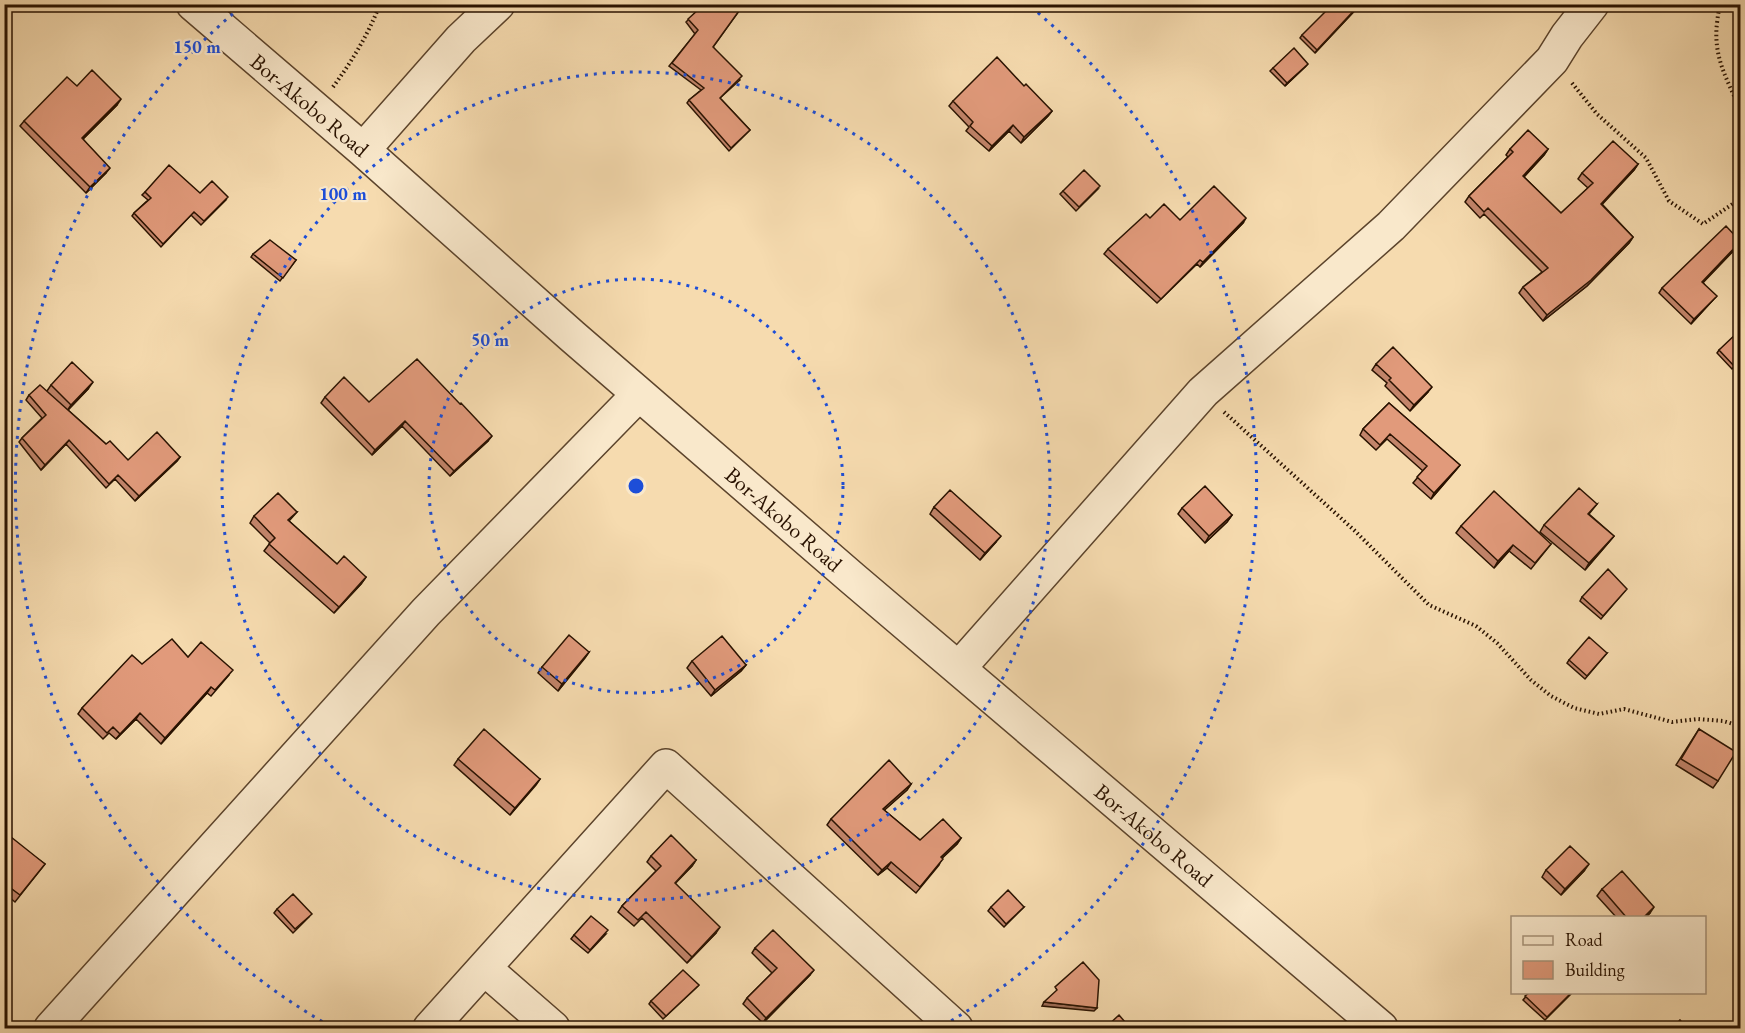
<svg xmlns="http://www.w3.org/2000/svg" width="1745" height="1033" font-family="'EB Garamond',serif">
<style>
.lines{fill:none;stroke-linecap:round;stroke-linejoin:round}
.minor-casing{stroke:#5c442c;stroke-width:36}
.path{stroke:#291200;stroke-width:4;stroke-dasharray:1.5 3;stroke-linecap:butt}
.minor{stroke:#f9e8cb;stroke-width:33}
.wall{fill:#c2846a;stroke:#291200;stroke-width:1.5}
.shaded-wall{fill:#9e6c56;stroke:#291200;stroke-width:1.5}
.building{fill:#e19a7b;stroke:#291200;stroke-width:1.5}
.ring{fill:none;stroke:#1d4ed8;stroke-width:3;stroke-dasharray:3 6}
.labels{text-anchor:middle;stroke-width:4.5;stroke-linejoin:round;paint-order:stroke}
.street-label{font-size:22px;fill:#291200;stroke:#f9e8cb}
.centre{fill:#1d4ed8;stroke:#f9e8cb;stroke-width:3}
.ring-label{font-size:18px;text-anchor:middle;font-weight:bold;fill:#1d4ed8;stroke:#f9e8cb;stroke-width:4.5;stroke-linejoin:round;paint-order:stroke}
</style>
<rect width="100%" height="100%" fill="#f6dbaf"/>
<filter id="stains"><feTurbulence type="fractalNoise" baseFrequency=".00333" numOctaves="4"/><feColorMatrix values="0 0 0 0 .2 0 0 0 0 .09 0 0 0 0 .02 0 0 0 .5 -.17"/></filter>
<radialGradient id="worn" r=".72"><stop offset=".6" stop-color="#630" stop-opacity="0"/><stop offset="1" stop-color="#630" stop-opacity=".3"/></radialGradient>
<g class="lines">
<defs>
<path id="minor" d="M 193,4 L 363,150 L 572,336 L 852,578 L 1381,1028
M 363,150 L 461,39 L 498,4
M 959,668 L 1203,392 L 1391,226 L 1552,60 L 1567,36 L 1592,4
M 484,968 L 553,1028
M 51,1028 L 426,612 L 639,394
M 430,1028 L 666,766 L 956,1028"/>
</defs>
<use href="#minor" class="minor-casing"/>
<path class="path" d="M 1722,4 C 1718,10 1718,16 1717,23 C 1713,57 1727,79 1740,109
M 1572,83 L 1597,114 L 1646,158 L 1669,201 L 1703,224 L 1740,199
M 333,87 C 352,61 368,35 380,4
M 1224,412 L 1354,530 L 1429,605 L 1476,626 L 1497,643 L 1531,680 L 1551,696 L 1574,708 L 1599,714 L 1624,709 L 1672,722 L 1698,719 L 1723,721 L 1740,726"/>
<use href="#minor" class="minor"/>
</g>
<path class="wall" d="M 689,4 L 744,4 L 713,47 L 740,80 L 720,98 L 750,130 L 729,151 L 687,103 L 689,100 L 701,90 L 669,66 L 695,34 L 686,22 L 696,12 Z
M 1361,4 L 1315,53 L 1300,38 L 1302,35 Z
M 1305,67 L 1285,86 L 1270,71 L 1273,68 Z
M 77,86 L 117,105 L 83,139 L 106,173 L 86,193 L 20,126 L 24,121 Z
M 1024,86 L 1052,111 L 1048,116 L 1021,143 L 1009,131 L 989,151 L 966,131 L 969,127 L 949,106 L 953,101 Z
M 1510,149 L 1548,149 L 1544,155 L 1524,177 L 1561,213 L 1588,188 L 1578,179 L 1582,173 L 1638,164 L 1634,170 L 1602,204 L 1633,237 L 1629,243 L 1587,286 L 1543,321 L 1519,293 L 1523,287 L 1542,272 L 1484,214 L 1480,218 L 1465,202 L 1469,196 L 1508,157 L 1506,155 Z
M 1098,189 L 1076,211 L 1060,194 L 1063,191 Z
M 145,192 L 200,193 L 226,200 L 201,225 L 191,215 L 161,247 L 132,216 L 134,213 L 148,200 L 142,195 Z
M 1150,218 L 1243,223 L 1200,267 L 1197,264 L 1157,303 L 1104,254 L 1108,249 Z
M 1738,246 L 1703,282 L 1713,300 L 1691,324 L 1659,293 L 1662,288 Z
M 253,254 L 296,260 L 280,281 L 251,257 Z
M 1740,336 L 1740,361 L 1732,369 L 1717,353 L 1719,350 Z
M 1376,364 L 1428,392 L 1410,411 L 1385,386 L 1387,383 L 1372,370 Z
M 51,385 L 88,389 L 68,410 L 106,444 L 128,460 L 180,457 L 177,461 L 135,501 L 115,479 L 106,488 L 66,444 L 41,470 L 19,442 L 22,438 L 42,418 L 26,400 L 29,395 L 47,391 Z
M 325,397 L 369,402 L 488,441 L 450,476 L 402,426 L 372,455 L 321,403 Z
M 1389,403 L 1460,465 L 1431,499 L 1413,483 L 1423,471 L 1387,439 L 1376,450 L 1360,435 L 1363,429 Z
M 1597,504 L 1589,514 L 1614,536 L 1585,570 L 1540,532 L 1544,525 Z
M 934,507 L 996,542 L 980,560 L 930,514 Z
M 1182,508 L 1232,515 L 1227,522 L 1205,543 L 1178,514 Z
M 297,512 L 289,521 L 337,564 L 366,577 L 361,584 L 334,613 L 264,551 L 270,543 L 250,523 L 254,516 Z
M 1461,526 L 1551,544 L 1531,569 L 1509,551 L 1494,568 L 1456,533 Z
M 1624,592 L 1601,619 L 1580,601 L 1582,597 Z
M 589,652 L 558,691 L 538,673 L 542,667 Z
M 1607,653 L 1585,679 L 1567,663 L 1569,660 Z
M 188,657 L 229,675 L 211,696 L 207,693 L 161,744 L 136,719 L 116,739 L 109,733 L 103,739 L 78,714 L 82,708 L 142,664 Z
M 692,661 L 746,665 L 741,671 L 711,696 L 687,668 Z
M 1699,729 L 1718,781 L 1713,788 L 1676,765 Z
M 458,759 L 540,779 L 510,815 L 454,765 Z
M 911,784 L 907,790 L 884,810 L 920,840 L 961,838 L 957,844 L 942,858 L 939,865 L 916,893 L 887,868 L 878,875 L 827,825 L 831,819 Z
M 4,835 L 45,864 L 15,902 L 4,893 Z
M 651,856 L 696,860 L 692,866 L 675,883 L 716,933 L 687,963 L 642,918 L 634,926 L 618,912 L 622,906 L 656,871 L 647,862 Z
M 1546,870 L 1584,871 L 1561,895 L 1542,877 Z
M 1602,889 L 1650,913 L 1645,918 L 1617,918 L 1597,896 Z
M 991,907 L 1024,907 L 1004,927 L 988,911 Z
M 277,909 L 309,917 L 293,933 L 274,913 Z
M 606,934 L 588,953 L 571,939 L 574,935 Z
M 755,948 L 810,975 L 763,1023 L 743,1004 L 747,998 L 772,973 L 752,953 Z
M 699,985 L 696,988 L 663,1019 L 649,1004 L 651,1001 Z
M 1529,993 L 1572,993 L 1545,1020 L 1523,1000 Z"/>
<path class="shaded-wall" d="M 1361,4 L 1315,53 L 1317,50 Z
M 1308,64 L 1305,67 L 1285,86 L 1287,83 Z
M 121,99 L 117,105 L 78,144 L 82,138 Z
M 1052,111 L 1048,116 L 1021,143 L 1024,137 Z
M 1013,125 L 1009,131 L 989,151 L 992,146 Z
M 1548,149 L 1544,155 L 1519,182 L 1523,176 Z
M 1638,164 L 1634,170 L 1597,210 L 1601,204 Z
M 110,168 L 106,173 L 86,193 L 90,187 Z
M 1246,218 L 1243,223 L 1200,267 L 1203,262 Z
M 1633,237 L 1629,243 L 1587,286 L 1543,321 L 1547,315 Z
M 1740,242 L 1738,246 L 1699,287 L 1702,282 Z
M 1717,296 L 1713,300 L 1691,324 L 1694,319 Z
M 93,382 L 88,389 L 67,411 L 71,405 Z
M 1432,387 L 1428,392 L 1410,411 L 1414,405 Z
M 405,421 L 402,426 L 372,455 L 375,450 Z
M 492,436 L 488,441 L 450,476 L 454,471 Z
M 69,440 L 66,444 L 41,470 L 45,465 Z
M 180,457 L 177,461 L 135,501 L 139,496 Z
M 1460,465 L 1456,470 L 1431,499 L 1434,493 Z
M 1232,515 L 1227,522 L 1205,543 L 1209,536 Z
M 1001,536 L 996,542 L 980,560 L 985,553 Z
M 1614,536 L 1609,542 L 1585,570 L 1589,563 Z
M 1513,545 L 1509,551 L 1494,568 L 1498,561 Z
M 366,577 L 361,584 L 334,613 L 339,607 Z
M 589,652 L 585,658 L 558,691 L 562,684 Z
M 746,665 L 741,671 L 711,696 L 715,690 Z
M 211,687 L 207,693 L 161,744 L 165,738 Z
M 140,713 L 136,719 L 116,739 L 120,734 Z
M 540,779 L 536,785 L 510,815 L 515,808 Z
M 911,784 L 907,790 L 879,815 L 883,809 Z
M 961,838 L 957,844 L 937,863 L 941,857 Z
M 696,860 L 692,866 L 670,889 L 675,883 Z
M 891,862 L 887,868 L 878,875 L 882,870 Z
M 1589,864 L 1584,871 L 1561,895 L 1565,889 Z
M 1654,907 L 1650,913 L 1645,918 L 1643,918 Z
M 720,927 L 716,933 L 687,963 L 692,957 Z
M 814,970 L 810,975 L 763,1023 L 766,1018 Z
M 1044,1002 L 1097,1008 L 1094,1011 L 1042,1006 Z"/>
<path class="building" d="M 694,4 L 744,4 L 713,47 L 742,76 L 720,98 L 750,130 L 731,148 L 689,100 L 704,88 L 672,63 L 698,30 L 688,19 L 699,9 Z
M 1333,4 L 1360,4 L 1317,50 L 1302,35 Z
M 1294,48 L 1308,64 L 1287,83 L 1273,68 Z
M 4,51 L 9,55 L 4,59 Z
M 997,57 L 1024,86 L 1026,84 L 1052,111 L 1024,137 L 1013,125 L 992,146 L 970,126 L 973,122 L 953,101 Z
M 92,70 L 121,99 L 82,138 L 110,168 L 90,187 L 24,121 L 67,77 L 77,86 Z
M 1528,130 L 1548,149 L 1523,176 L 1561,213 L 1593,183 L 1582,173 L 1613,141 L 1638,164 L 1601,204 L 1633,237 L 1591,280 L 1547,315 L 1523,287 L 1548,268 L 1488,208 L 1484,212 L 1469,196 L 1513,152 L 1510,149 Z
M 169,165 L 200,193 L 212,181 L 228,197 L 204,221 L 194,212 L 163,244 L 134,213 L 151,198 L 145,192 Z
M 1084,170 L 1100,186 L 1079,207 L 1063,191 Z
M 1214,186 L 1246,218 L 1203,262 L 1200,260 L 1161,299 L 1108,249 L 1146,214 L 1150,218 L 1164,204 L 1180,220 Z
M 1726,226 L 1740,241 L 1740,242 L 1702,282 L 1717,296 L 1694,319 L 1662,288 Z
M 270,240 L 296,260 L 283,278 L 253,254 Z
M 1738,332 L 1740,336 L 1740,360 L 1734,366 L 1719,350 Z
M 1393,347 L 1432,387 L 1414,405 L 1389,380 L 1391,378 L 1376,364 Z
M 417,359 L 460,404 L 461,403 L 492,436 L 454,471 L 405,421 L 375,450 L 325,397 L 344,377 L 369,402 Z
M 72,362 L 93,382 L 71,405 L 51,385 Z
M 40,385 L 106,444 L 110,441 L 128,460 L 157,432 L 180,457 L 139,496 L 118,475 L 109,484 L 69,440 L 45,465 L 22,438 L 46,415 L 29,395 Z
M 1389,403 L 1460,465 L 1434,493 L 1417,477 L 1427,466 L 1390,434 L 1380,445 L 1363,429 Z
M 1205,486 L 1232,515 L 1209,536 L 1182,508 Z
M 1579,488 L 1597,504 L 1588,514 L 1614,536 L 1589,563 L 1544,525 Z
M 950,490 L 1001,536 L 985,553 L 934,507 Z
M 1494,491 L 1551,544 L 1535,563 L 1513,545 L 1498,561 L 1461,526 Z
M 278,493 L 297,512 L 288,520 L 337,564 L 344,556 L 366,577 L 339,607 L 269,544 L 275,538 L 254,516 Z
M 1608,569 L 1627,589 L 1603,616 L 1582,597 Z
M 569,635 L 589,652 L 562,684 L 542,667 Z
M 722,636 L 746,665 L 715,690 L 692,661 Z
M 1589,637 L 1607,653 L 1587,676 L 1569,660 Z
M 172,639 L 188,657 L 201,642 L 233,670 L 215,690 L 211,687 L 165,738 L 140,713 L 120,734 L 113,727 L 107,733 L 82,708 L 132,655 L 142,664 Z
M 484,729 L 540,779 L 515,808 L 458,759 Z
M 1699,729 L 1736,752 L 1718,781 L 1681,759 Z
M 889,760 L 911,784 L 883,809 L 920,840 L 943,819 L 961,838 L 941,857 L 943,859 L 920,887 L 891,862 L 882,870 L 831,819 Z
M 6,833 L 45,864 L 20,895 L 4,883 L 4,835 Z
M 671,835 L 696,860 L 675,883 L 720,927 L 692,957 L 646,912 L 638,920 L 622,906 L 661,866 L 651,856 Z
M 1570,846 L 1589,864 L 1565,889 L 1546,870 Z
M 1622,871 L 1654,907 L 1643,918 L 1627,918 L 1602,889 Z
M 1008,890 L 1024,907 L 1006,924 L 991,907 Z
M 293,894 L 312,914 L 295,929 L 277,909 Z
M 591,916 L 608,930 L 590,950 L 574,935 Z
M 773,930 L 814,970 L 766,1018 L 747,998 L 777,968 L 755,948 Z
M 4,941 L 10,946 L 4,952 Z
M 1083,962 L 1099,980 L 1097,1008 L 1044,1002 L 1057,990 L 1055,987 Z
M 683,970 L 699,985 L 666,1016 L 651,1001 Z
M 1529,993 L 1571,993 L 1547,1017 L 1525,996 Z
M 1119,1015 L 1131,1029 L 1104,1029 Z
M 1680,1020 L 1688,1029 L 1672,1029 Z"/>
<g class="ring">
<circle cx="636" cy="486" r="207"/>
<circle cx="636" cy="486" r="414"/>
<path d="M330 1026A621 621 0 0 1 241 7M1031 7A621 621 0 0 1 942 1026"/>
</g>
<g class="labels">
<g class="street-label">
<text transform="translate(310 105) rotate(40)" y="8">Bor-Akobo Road</text>
<text transform="translate(784 519) rotate(41)" y="8">Bor-Akobo Road</text>
<text transform="translate(1154 835) rotate(40)" y="8">Bor-Akobo Road</text>
</g>
</g>
<circle cx="636" cy="486" r="9" class="centre"/>
<g class="ring-label">
<text x="197" y="53">150 m</text>
<text x="343" y="200">100 m</text>
<text x="490" y="346">50 m</text>
</g>
<rect width="1745" height="1033" fill="none" stroke="#f6dbaf" stroke-width="24"/>
<rect x="6" y="6" width="1733" height="1021" fill="none" stroke="#291200" stroke-width="3"/>
<rect x="12" y="12" width="1721" height="1009" fill="none" stroke="#291200" stroke-width="1.5"/>
<rect x="1511" y="916" width="195" height="78" fill="#f9e8cb" stroke="#a6927a" stroke-width="1.5"/>
<rect x="1523" y="936" width="30" height="9" fill="#f9e8cb" stroke="#a6927a" stroke-width="1.5"/>
<text x="1565" y="946" font-size="18" fill="#291200">Road</text>
<rect x="1523" y="961" width="30" height="18" fill="#e19a7b" stroke="#a6927a" stroke-width="1.5"/>
<text x="1565" y="976" font-size="18" fill="#291200">Building</text>
<rect width="100%" height="100%" filter="url(#stains)"/>
<rect width="100%" height="100%" fill="url(#worn)"/>
</svg>
